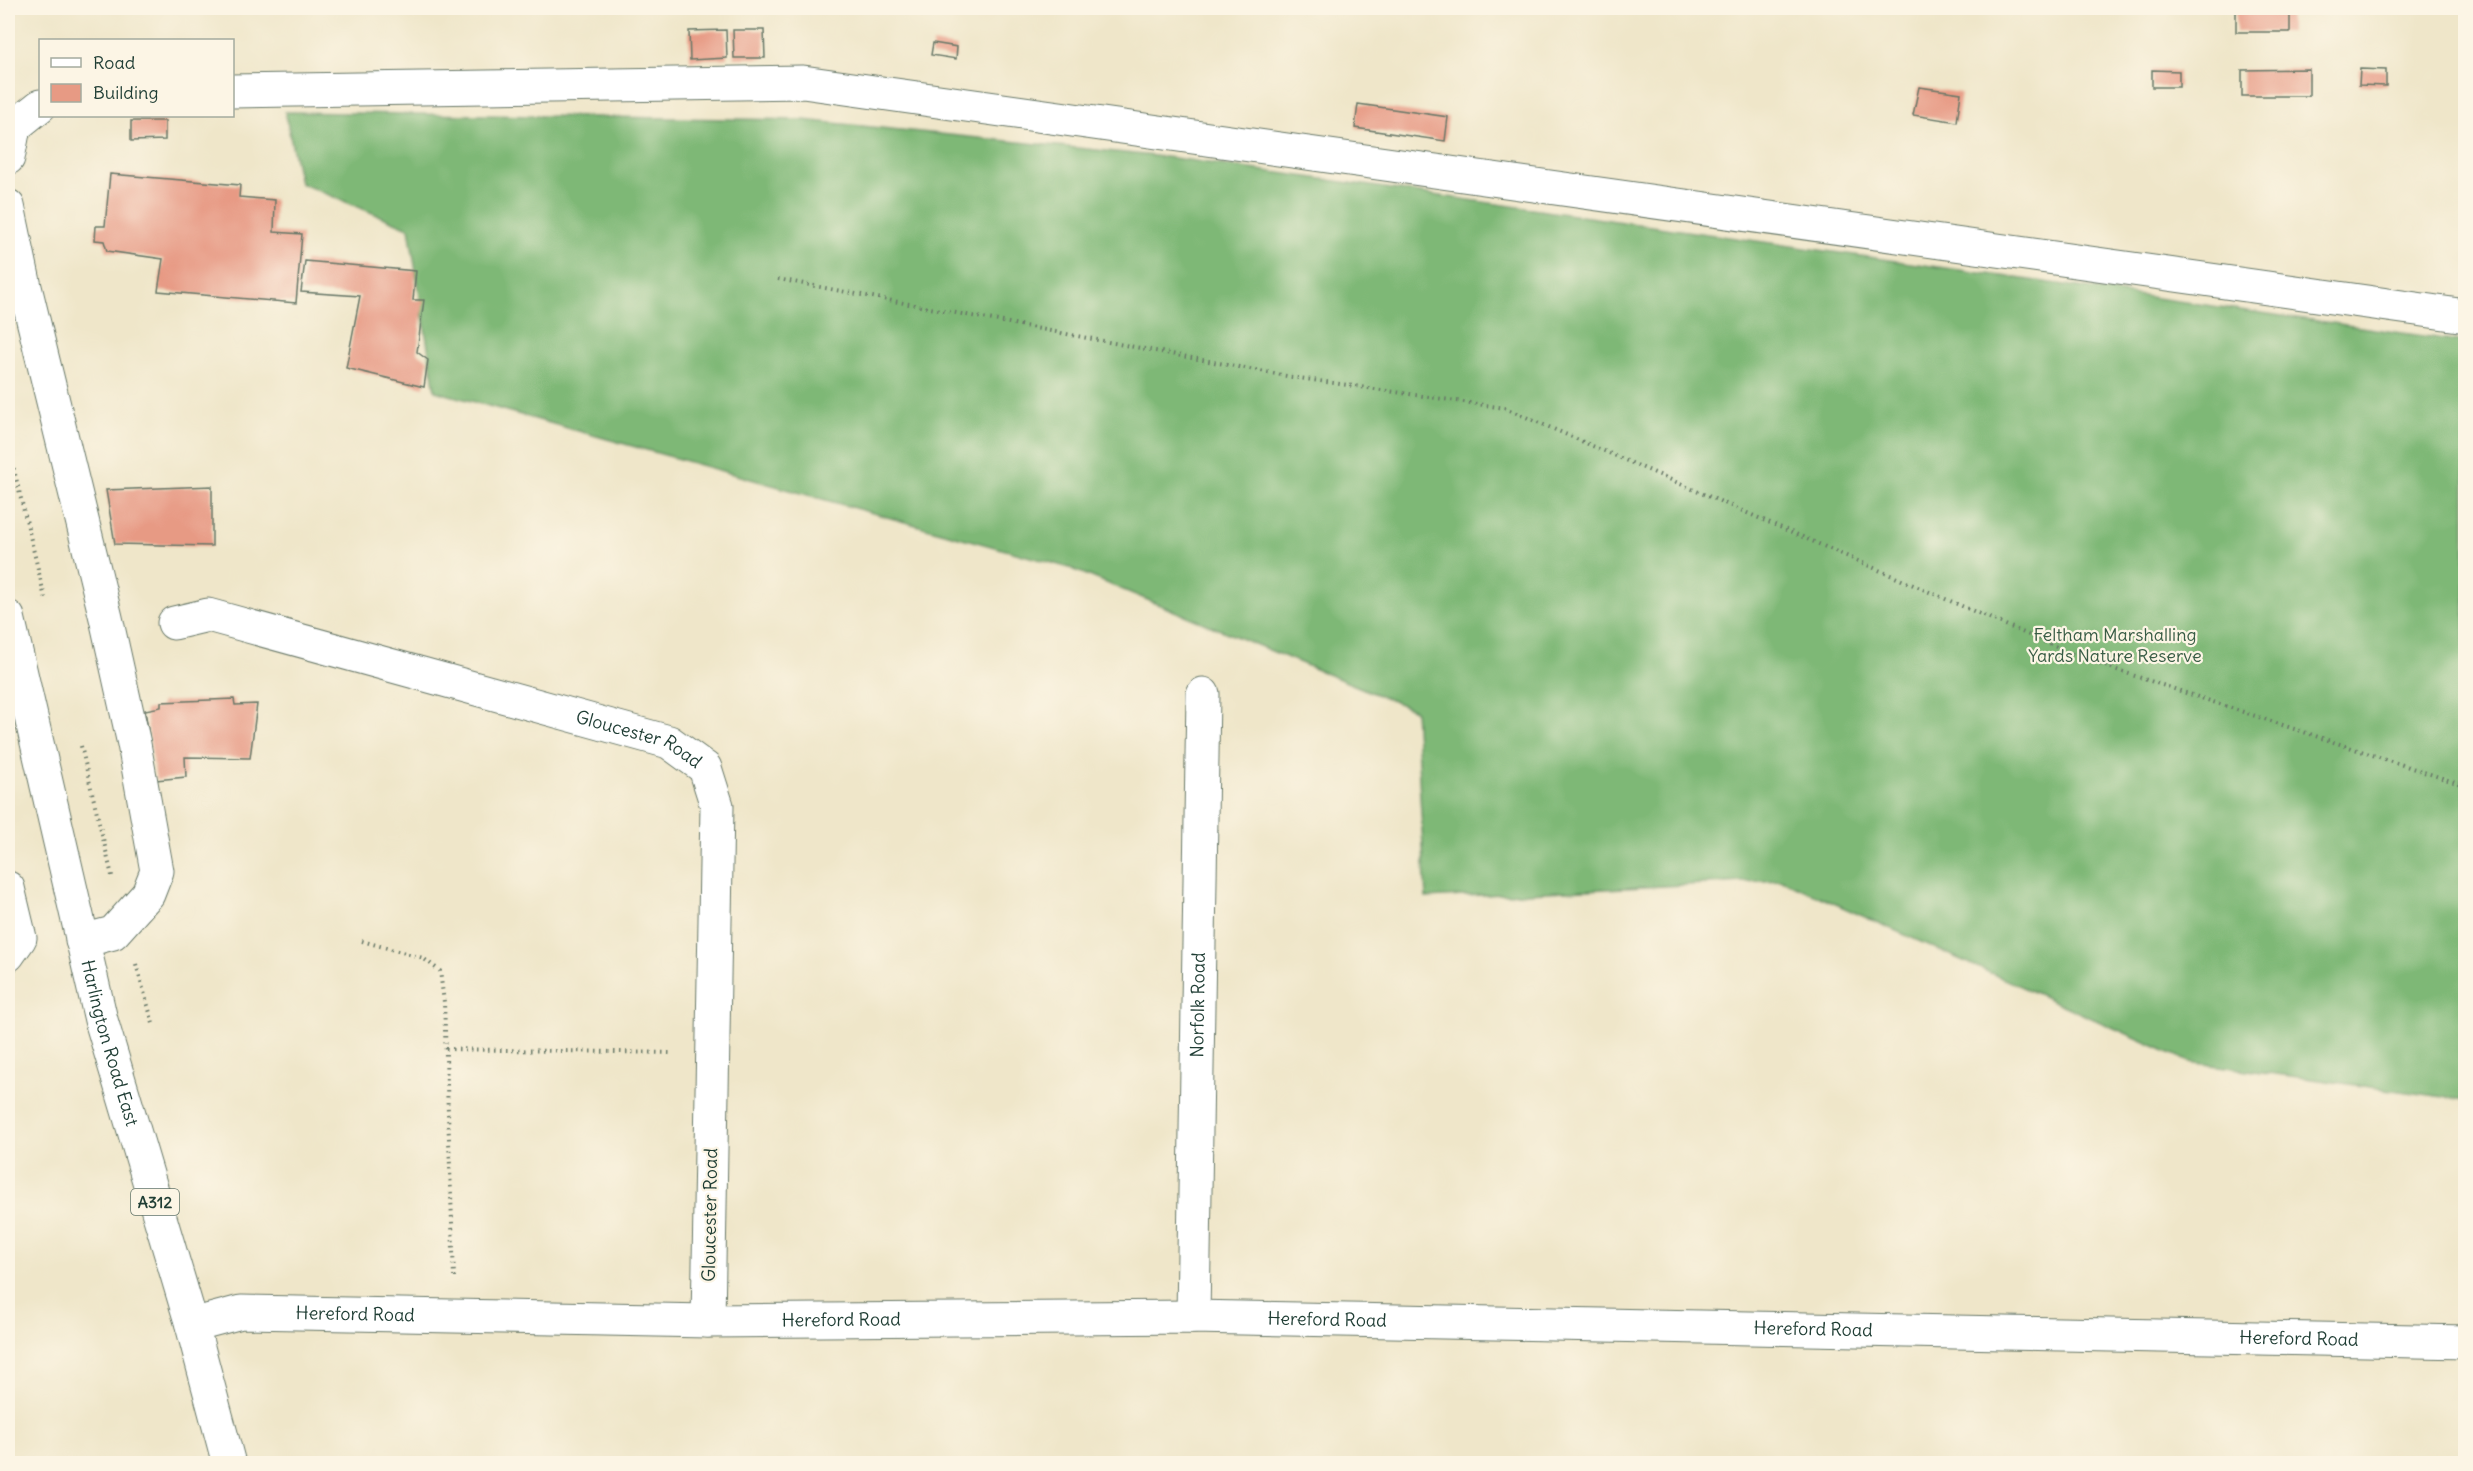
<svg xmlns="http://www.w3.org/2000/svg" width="2473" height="1471" font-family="Delius,sans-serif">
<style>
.forest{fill:#7eb876;stroke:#4e7a55;stroke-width:1.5}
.building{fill:#e79a84}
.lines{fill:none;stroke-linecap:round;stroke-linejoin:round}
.minor-casing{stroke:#687868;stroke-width:35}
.major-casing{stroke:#687868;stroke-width:35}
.path{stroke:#687868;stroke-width:4;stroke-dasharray:1.5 4.5;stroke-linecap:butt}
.minor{stroke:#fff;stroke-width:33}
.major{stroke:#fff;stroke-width:33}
.labels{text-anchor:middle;stroke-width:4.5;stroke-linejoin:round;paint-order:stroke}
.shield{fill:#fcf5e5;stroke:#617469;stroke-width:1.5}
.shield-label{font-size:16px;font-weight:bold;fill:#1f3d34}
.park-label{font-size:18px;fill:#385c45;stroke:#fcf5e5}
.street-label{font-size:18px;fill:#1f3d34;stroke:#fcf5e5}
</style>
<rect width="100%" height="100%" fill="#fcf5e5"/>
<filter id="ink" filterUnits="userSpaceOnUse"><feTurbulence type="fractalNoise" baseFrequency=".0167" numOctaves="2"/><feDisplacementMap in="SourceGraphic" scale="12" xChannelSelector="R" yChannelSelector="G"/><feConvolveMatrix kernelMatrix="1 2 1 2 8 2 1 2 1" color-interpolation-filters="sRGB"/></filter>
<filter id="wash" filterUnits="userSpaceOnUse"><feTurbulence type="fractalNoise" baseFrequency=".008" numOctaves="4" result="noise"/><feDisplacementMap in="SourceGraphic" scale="24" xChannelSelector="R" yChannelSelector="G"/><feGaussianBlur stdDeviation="1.35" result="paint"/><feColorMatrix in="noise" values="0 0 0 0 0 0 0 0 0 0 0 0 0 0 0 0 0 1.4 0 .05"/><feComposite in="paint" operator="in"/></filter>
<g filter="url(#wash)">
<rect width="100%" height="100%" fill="#efe6c9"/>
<path class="forest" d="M 285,112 L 803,120 L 1174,158 L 2465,342 L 2465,1100 L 2190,1062 L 1782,880 L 1426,898 L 1415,710 L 1070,568 L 435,391 L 409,228 L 300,183 Z"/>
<g id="blocks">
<path class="building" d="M 2236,8 L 2290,8 L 2290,32 L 2236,32 Z
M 726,30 L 727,58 L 690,60 L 689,31 Z
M 733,30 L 764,30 L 765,58 L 734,58 Z
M 933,43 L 957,47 L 956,59 L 931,55 Z
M 2309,69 L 2309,96 L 2242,96 L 2242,70 Z
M 2360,69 L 2386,70 L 2386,86 L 2359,85 Z
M 2152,70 L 2179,71 L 2179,87 L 2152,87 Z
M 1919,87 L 1961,93 L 1957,122 L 1913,115 Z
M 1358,104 L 1448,117 L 1445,141 L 1355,128 Z
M 131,121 L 165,121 L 165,140 L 131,141 Z
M 110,174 L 240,185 L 239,197 L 275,200 L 274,232 L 302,234 L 296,303 L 158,291 L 163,259 L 107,251 L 104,241 L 95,240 L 96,226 L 105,226 Z
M 305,261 L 416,271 L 413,300 L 424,300 L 417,352 L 428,360 L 424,387 L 346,368 L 360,296 L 301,292 Z
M 212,486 L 212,546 L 115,544 L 106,490 Z
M 234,699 L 235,705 L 257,704 L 250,758 L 185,757 L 186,777 L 156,780 L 145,710 L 161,707 L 161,702 Z"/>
</g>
</g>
<g filter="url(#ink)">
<use href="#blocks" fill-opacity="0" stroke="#687868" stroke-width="1.5"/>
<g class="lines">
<defs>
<g id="minor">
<path d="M 232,91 L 803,82 L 2466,316"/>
<path d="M 8,158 L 14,127 L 40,106"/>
<path d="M 8,206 L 25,287 L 106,618 L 134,744 L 157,871 L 148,894 L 113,933 L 82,941"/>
<path id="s1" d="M 174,623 L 208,615 L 669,742 L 705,768 L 717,806 L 708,1321"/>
<path d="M 8,888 L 20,938 L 8,955"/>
<path id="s2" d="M 1193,1317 L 1203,694"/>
<path id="s3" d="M 192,1325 L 241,1312 L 708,1321 L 1193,1317 L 2466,1342"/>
</g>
<g id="major">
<path id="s4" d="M 8,617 L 101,1020 L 192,1325 L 229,1464"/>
</g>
</defs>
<use href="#minor" class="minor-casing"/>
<use href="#major" class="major-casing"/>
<path class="path" d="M 778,279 L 1292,377 L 1505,408 L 2084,659 L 2466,786
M 8,445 L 46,602
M 81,746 L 112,876
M 362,941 L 423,958 L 440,971 L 444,1002 L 454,1277
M 136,964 L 154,1027
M 446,1049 L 673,1053"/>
<use href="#minor" class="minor"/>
<use href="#major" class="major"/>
</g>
</g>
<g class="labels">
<rect class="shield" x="131" y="1189" width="48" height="26" rx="4.5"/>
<g class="shield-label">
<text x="155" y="1208">A312</text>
</g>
<g class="park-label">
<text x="2115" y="641">Feltham Marshalling<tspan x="2115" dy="21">Yards Nature Reserve</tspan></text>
</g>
<g class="street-label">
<text dy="6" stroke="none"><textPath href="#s1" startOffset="484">Gloucester Road</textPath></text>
<text dy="6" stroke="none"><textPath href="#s2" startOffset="312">Norfolk Road</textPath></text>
<text dy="6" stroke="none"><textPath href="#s4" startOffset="438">Harlington Road East</textPath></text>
<text transform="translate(710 1215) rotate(-89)" y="6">Gloucester Road</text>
<text dy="6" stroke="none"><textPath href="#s3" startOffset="165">Hereford Road</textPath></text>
<text dy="6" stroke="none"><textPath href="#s3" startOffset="651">Hereford Road</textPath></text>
<text dy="6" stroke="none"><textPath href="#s3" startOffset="1137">Hereford Road</textPath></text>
<text dy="6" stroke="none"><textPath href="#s3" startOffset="1623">Hereford Road</textPath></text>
<text dy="6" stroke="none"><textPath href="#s3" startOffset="2109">Hereford Road</textPath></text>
</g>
</g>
<rect width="2473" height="1471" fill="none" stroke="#fcf5e5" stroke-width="30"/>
<rect x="39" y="39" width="195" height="78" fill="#fcf5e5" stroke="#a4ab9e" stroke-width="1.5"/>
<rect x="51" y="58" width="30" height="9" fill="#ffffff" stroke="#a4ab9e" stroke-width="1.5"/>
<text x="93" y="69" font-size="18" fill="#1f3d34">Road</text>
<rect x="51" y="84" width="30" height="18" fill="#e79a84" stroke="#a4ab9e" stroke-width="1.5"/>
<text x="93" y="99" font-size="18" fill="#1f3d34">Building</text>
</svg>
